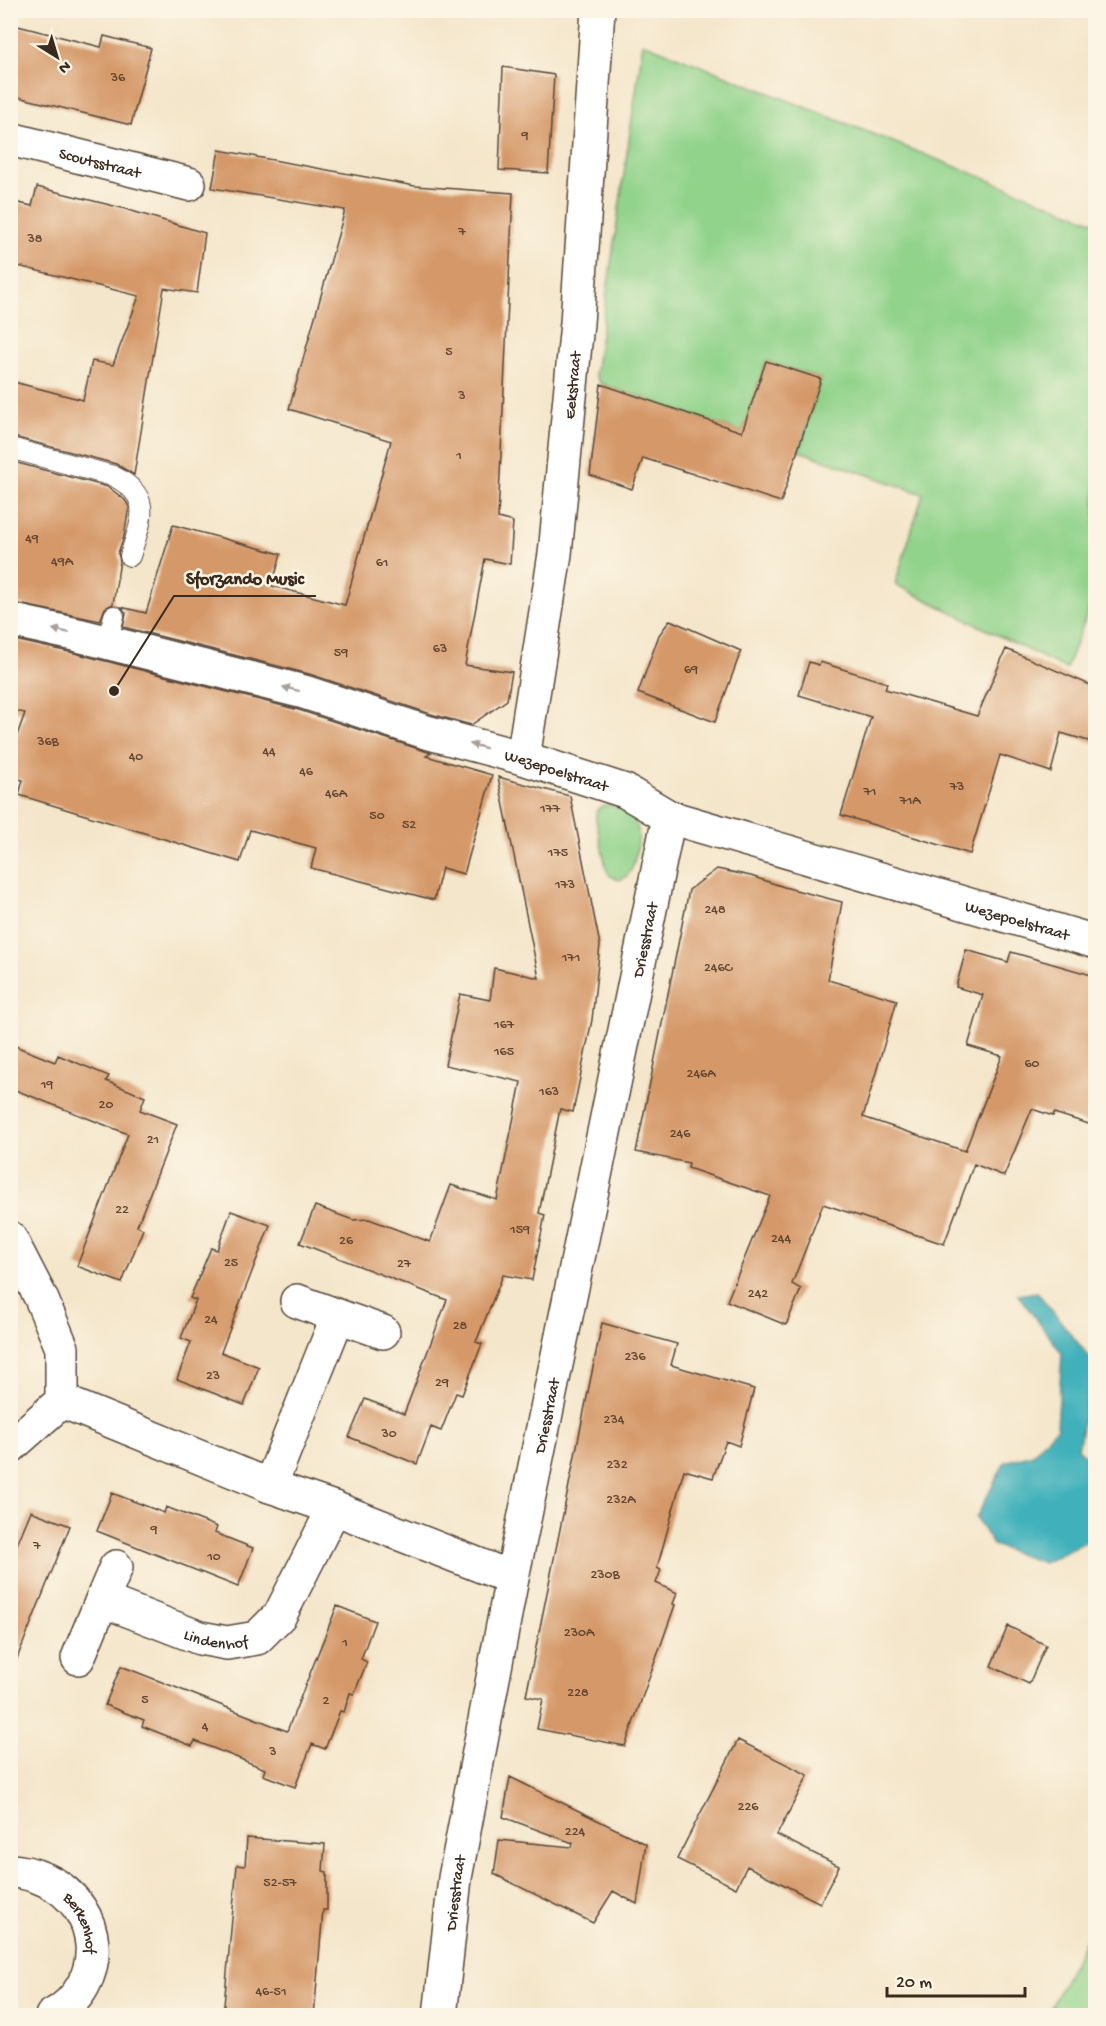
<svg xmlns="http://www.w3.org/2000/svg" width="1106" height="2026" font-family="'Gochi Hand',sans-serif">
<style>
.green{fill:#91d38b;stroke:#667e54;stroke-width:1.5}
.water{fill:#41b1bb;stroke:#3e6e6c;stroke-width:1.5}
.building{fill:#d59969}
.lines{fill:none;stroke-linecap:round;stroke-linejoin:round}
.lane-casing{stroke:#574638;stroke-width:22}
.street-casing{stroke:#574638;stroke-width:36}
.secondary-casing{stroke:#574638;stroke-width:36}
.lane{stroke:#fff;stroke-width:20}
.street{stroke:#fff;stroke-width:33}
.secondary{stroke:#fff;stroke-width:33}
.oneway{fill:#a79f9a}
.labels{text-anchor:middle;stroke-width:5;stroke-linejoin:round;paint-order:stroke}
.number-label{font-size:14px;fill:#624631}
.street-label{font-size:16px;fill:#3b2a1e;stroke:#fcf5e5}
.leader{fill:none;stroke:#3b2a1e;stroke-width:2}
.callout-dot{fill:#3b2a1e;stroke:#fcf5e5;stroke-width:2}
.callout-label{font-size:18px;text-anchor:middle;font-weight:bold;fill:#3b2a1e;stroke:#fcf5e5;stroke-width:5;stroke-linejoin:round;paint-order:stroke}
</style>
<rect width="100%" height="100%" fill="#fcf5e5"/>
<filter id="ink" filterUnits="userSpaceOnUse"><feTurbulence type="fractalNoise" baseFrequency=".0167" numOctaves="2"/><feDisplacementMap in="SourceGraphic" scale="12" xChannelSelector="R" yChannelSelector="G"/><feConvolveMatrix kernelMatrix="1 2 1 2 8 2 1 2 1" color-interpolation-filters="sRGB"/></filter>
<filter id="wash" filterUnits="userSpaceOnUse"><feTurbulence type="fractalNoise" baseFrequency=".008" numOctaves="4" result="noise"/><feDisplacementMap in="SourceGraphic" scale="24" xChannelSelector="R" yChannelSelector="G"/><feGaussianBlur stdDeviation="1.35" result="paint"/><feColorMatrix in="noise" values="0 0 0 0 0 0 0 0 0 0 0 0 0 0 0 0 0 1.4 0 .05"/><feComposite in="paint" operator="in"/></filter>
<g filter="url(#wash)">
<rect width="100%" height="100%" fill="#f4e6cb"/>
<path class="green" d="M 643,43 L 1095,222 L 1095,593 L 1066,669 L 895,584 L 923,494 L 799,451 L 821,379 L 766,361 L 742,432 L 601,384 L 595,375 Z
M 609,805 C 636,812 643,827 636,854 C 633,866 632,875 619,880 L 610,876 L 606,868 L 596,820 C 595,810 599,806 609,805 Z
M 1095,1921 L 1095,2015 L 1047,2015 Z"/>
<path class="water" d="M 1037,1292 L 1094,1363 L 1078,1449 L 1095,1464 L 1095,1537 L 1044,1563 L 993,1545 L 976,1518 L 1005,1462 L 1033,1454 L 1057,1428 L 1062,1353 L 1018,1295 Z"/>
<g id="blocks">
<path class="building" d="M 10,24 L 101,47 L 104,36 L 151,48 L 131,125 L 10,95 Z
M 503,67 L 554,75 L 548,173 L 499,170 Z
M 219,150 L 415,186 L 513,193 L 498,518 L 513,522 L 510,564 L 485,559 L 465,665 L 512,672 L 507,700 L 471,725 L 431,714 L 309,674 L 123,627 L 126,613 L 121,607 L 146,613 L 173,525 L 281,554 L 272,586 L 345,605 L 391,441 L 289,409 L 345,210 L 212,188 Z
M 37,187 L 122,208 L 205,233 L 197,293 L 164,288 L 134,475 L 116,464 L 10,436 L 10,381 L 83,400 L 92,361 L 113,365 L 139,296 L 10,264 L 10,201 L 32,206 Z
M 766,361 L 821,379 L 781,502 L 643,458 L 632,489 L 590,475 L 601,384 L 742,432 Z
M 10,461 L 108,487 L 125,500 L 129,507 L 124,536 L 118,553 L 120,561 L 113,604 L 105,608 L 100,621 L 10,602 Z
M 670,620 L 741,651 L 715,722 L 638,693 L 659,635 Z
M 10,639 L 74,653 L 299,710 L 431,753 L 426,756 L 492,775 L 464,874 L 442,868 L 434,900 L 311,868 L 316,848 L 250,830 L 240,862 L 19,795 L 23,780 L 10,777 L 10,755 L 25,713 L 10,710 Z
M 1006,649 L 1095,687 L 1095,743 L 1061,733 L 1051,772 L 1000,755 L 970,854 L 841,815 L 871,717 L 799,695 L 809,662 L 819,665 L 820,662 L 887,683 L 885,689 L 977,716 Z
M 498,777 L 570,796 L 600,945 L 592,1020 L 573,1112 L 560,1109 L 539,1213 L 545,1215 L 532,1280 L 503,1275 L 476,1342 L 482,1344 L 462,1395 L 456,1393 L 441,1431 L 431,1427 L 417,1464 L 349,1437 L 365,1399 L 404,1414 L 447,1300 L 300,1243 L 315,1206 L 353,1220 L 369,1219 L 430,1242 L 451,1185 L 497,1200 L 521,1082 L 445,1065 L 460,994 L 490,1000 L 494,968 L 539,978 Z
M 717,869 L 751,876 L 784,887 L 842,902 L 828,980 L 897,1000 L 863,1117 L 965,1151 L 1002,1056 L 968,1046 L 983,995 L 956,987 L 966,950 L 1008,962 L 1011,952 L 1095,976 L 1095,1126 L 1054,1113 L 1053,1116 L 1032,1109 L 1004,1176 L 974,1164 L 944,1244 L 823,1204 L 792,1284 L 801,1289 L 786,1325 L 727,1301 L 770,1196 L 688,1168 L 689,1163 L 636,1152 L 689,890 Z
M 10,1044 L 55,1062 L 58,1055 L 109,1076 L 106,1081 L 145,1097 L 140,1110 L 177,1124 L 137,1226 L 143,1229 L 122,1283 L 77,1266 L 128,1134 L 10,1088 Z
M 231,1211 L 270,1225 L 221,1352 L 259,1367 L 244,1405 L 177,1379 L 191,1342 L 181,1338 L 196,1300 L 190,1298 L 211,1248 L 217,1250 Z
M 602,1323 L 677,1344 L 671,1365 L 754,1389 L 739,1446 L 726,1441 L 713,1478 L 684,1470 L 657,1568 L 661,1570 L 656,1583 L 677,1593 L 673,1604 L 675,1605 L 625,1746 L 537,1729 L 543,1699 L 526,1696 Z
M 112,1493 L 164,1513 L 166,1507 L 192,1517 L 217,1527 L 215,1533 L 253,1548 L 238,1587 L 97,1531 Z
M 31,1511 L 70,1526 L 12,1671 L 10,1670 L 10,1561 Z
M 337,1606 L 375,1621 L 361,1659 L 367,1662 L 354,1694 L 350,1693 L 344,1712 L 340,1711 L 325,1749 L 312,1744 L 295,1787 L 263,1775 L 265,1769 L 233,1756 L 195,1741 L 192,1746 L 142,1726 L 144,1720 L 105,1705 L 121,1666 L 287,1731 Z
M 1008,1626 L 1046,1645 L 1029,1684 L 991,1666 Z
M 738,1740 L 808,1775 L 777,1835 L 839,1866 L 820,1903 L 747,1866 L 736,1888 L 677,1859 Z
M 510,1777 L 646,1844 L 637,1904 L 613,1891 L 593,1923 L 494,1874 L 499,1840 L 572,1847 L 573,1843 L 503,1817 Z
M 247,1838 L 325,1844 L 323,1871 L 327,1872 L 327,1910 L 323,1910 L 314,2016 L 223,2016 L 237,1865 L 245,1866 Z"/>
</g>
</g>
<g filter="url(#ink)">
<use href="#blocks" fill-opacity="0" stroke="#574638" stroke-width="1.5"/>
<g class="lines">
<defs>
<path id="lane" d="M 10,448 L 113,476 C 155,497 141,520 130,556
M 107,642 L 114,616"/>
<g id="street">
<path id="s1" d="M 10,139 L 189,184"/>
<path id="s2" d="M 523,758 L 555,554 L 577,323 L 598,10"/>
<path d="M 10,1238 L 41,1298 L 62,1348 L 62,1401 L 10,1447"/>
<path d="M 338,1316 L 383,1332"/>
<path d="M 62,1401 L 270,1486 L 334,1508 L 512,1578"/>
<path d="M 270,1486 L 338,1316 L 297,1301"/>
<path d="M 102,1600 L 116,1567"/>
<path id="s3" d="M 78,1658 L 102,1600 L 200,1638 L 227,1643 L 257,1638 L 280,1615 L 334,1508"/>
<path id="s4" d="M 10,1871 C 22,1871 35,1875 46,1880 C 104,1907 109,1984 52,2016"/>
<path id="s5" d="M 440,2016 L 455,1878 L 512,1578 L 669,817"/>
</g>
<g id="secondary">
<path id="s6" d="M 10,620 L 78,635 L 304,692 L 426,732 L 523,758 L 625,791 L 669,817 L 1096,942"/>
</g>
</defs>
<use href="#lane" class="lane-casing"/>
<use href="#street" class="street-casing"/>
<use href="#secondary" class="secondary-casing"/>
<use href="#lane" class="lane"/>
<use href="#street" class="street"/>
<use href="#secondary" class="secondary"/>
</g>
<defs><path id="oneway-solid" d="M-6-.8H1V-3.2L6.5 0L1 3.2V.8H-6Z" transform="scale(1.5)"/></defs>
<g class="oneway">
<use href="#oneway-solid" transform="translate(61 631) rotate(-168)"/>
<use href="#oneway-solid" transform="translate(291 689) rotate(-166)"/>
<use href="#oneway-solid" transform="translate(478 746) rotate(-165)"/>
</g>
</g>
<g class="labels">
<g class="number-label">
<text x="118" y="81">36</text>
<text x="525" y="139">9</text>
<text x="462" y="235">7</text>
<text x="35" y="242">38</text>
<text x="449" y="355">5</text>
<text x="462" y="399">3</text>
<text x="459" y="459">1</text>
<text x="32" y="542">49</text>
<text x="62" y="565">49A</text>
<text x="382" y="566">61</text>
<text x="440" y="652">63</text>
<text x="341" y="656">59</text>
<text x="691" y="673">69</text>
<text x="48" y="745">36B</text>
<text x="269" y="755">44</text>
<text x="136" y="760">40</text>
<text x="306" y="775">46</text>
<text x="957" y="790">73</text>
<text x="870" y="795">71</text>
<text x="336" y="797">46A</text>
<text x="910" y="804">71A</text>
<text x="550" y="812">177</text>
<text x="377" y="819">50</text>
<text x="409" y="828">52</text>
<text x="558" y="856">175</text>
<text x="565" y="888">173</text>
<text x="715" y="913">248</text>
<text x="571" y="961">171</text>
<text x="718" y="971">246C</text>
<text x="504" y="1028">167</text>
<text x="504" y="1055">165</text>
<text x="1032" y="1067">60</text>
<text x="701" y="1077">246A</text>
<text x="47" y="1088">19</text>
<text x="549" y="1095">163</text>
<text x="106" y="1108">20</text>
<text x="680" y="1137">246</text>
<text x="153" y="1143">21</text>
<text x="122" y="1213">22</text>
<text x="520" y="1233">159</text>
<text x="781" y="1242">244</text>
<text x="346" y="1244">26</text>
<text x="231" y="1266">25</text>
<text x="404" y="1267">27</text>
<text x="758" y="1297">242</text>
<text x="211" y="1323">24</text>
<text x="460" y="1329">28</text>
<text x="635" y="1360">236</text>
<text x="213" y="1379">23</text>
<text x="442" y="1386">29</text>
<text x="614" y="1423">234</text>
<text x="389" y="1437">30</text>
<text x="617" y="1468">232</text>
<text x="621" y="1503">232A</text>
<text x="154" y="1533">9</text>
<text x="37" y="1549">7</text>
<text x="214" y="1560">10</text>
<text x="605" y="1578">230B</text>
<text x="579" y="1636">230A</text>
<text x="345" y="1646">1</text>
<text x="578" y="1696">228</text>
<text x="145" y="1703">5</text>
<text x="326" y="1704">2</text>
<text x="205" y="1730">4</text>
<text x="273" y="1755">3</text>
<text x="748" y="1810">226</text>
<text x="575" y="1835">224</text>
<text x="280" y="1886">52-57</text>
<text x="271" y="1995">46-51</text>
</g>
<g class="street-label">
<text dy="6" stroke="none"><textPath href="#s1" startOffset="93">Scoutsstraat</textPath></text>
<text dy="6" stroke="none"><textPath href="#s2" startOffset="376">Eekstraat</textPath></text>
<text dy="6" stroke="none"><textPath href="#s6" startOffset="567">Wezepoelstraat</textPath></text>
<text dy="6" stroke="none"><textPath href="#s6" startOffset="1053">Wezepoelstraat</textPath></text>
<text dy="6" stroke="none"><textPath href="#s5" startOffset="1096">Driesstraat</textPath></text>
<text dy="6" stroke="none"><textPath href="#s5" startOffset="610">Driesstraat</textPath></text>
<text dy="6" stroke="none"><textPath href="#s3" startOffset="184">Lindenhof</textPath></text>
<text dy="6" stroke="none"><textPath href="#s5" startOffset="124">Driesstraat</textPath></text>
<text dy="6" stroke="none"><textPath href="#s4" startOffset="96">Berkenhof</textPath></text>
</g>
</g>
<path class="leader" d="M114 691L174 596H316"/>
<circle class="callout-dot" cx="114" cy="691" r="6"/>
<g class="callout-label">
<text x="245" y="584">Sforzando Music</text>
</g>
<rect width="1106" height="2026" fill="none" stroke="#fcf5e5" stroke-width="36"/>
<g transform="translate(57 57) rotate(143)" stroke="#fcf5e5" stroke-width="4.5" paint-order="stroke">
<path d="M0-4.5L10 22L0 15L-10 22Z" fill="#3b2a1e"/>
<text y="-9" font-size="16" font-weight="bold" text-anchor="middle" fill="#3b2a1e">N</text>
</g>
<path d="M887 1987v9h138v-9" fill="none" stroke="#3b2a1e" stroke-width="3"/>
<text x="896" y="1987" font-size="18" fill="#3b2a1e" stroke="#fcf5e5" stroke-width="4.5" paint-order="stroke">20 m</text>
</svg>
